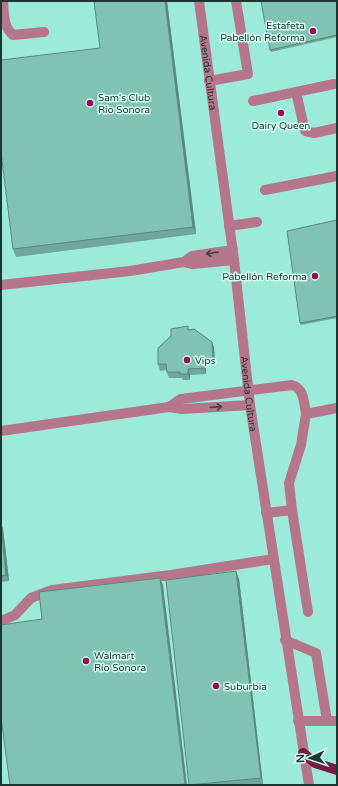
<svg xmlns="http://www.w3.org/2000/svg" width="338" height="786" font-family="'Varela Round',sans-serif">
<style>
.built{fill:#9cead8}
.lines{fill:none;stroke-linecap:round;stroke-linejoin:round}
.minor{stroke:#b5768c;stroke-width:10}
.major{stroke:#741c44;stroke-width:10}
.wall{fill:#6fa89a}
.shaded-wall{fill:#5a887d}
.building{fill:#81c3b3;stroke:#5a887d}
.oneway{stroke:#424747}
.poi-dot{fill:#9c0957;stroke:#d5fdf2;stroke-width:1.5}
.labels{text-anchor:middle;stroke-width:3;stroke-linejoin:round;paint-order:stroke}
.poi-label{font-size:10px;fill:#1b3730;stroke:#d5fdf2;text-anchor:start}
.street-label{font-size:10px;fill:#1b3730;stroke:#d5fdf2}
</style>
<rect width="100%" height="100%" fill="#b2f6e5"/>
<path class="built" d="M 1,1 L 337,1 L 337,785 L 1,785 Z"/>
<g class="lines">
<g class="minor">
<path d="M 3,1 C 4,13 3,27 13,35 L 44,32"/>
<path id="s1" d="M 199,1 L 234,260 L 250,405 L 309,785"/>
<path d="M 209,81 L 248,74 L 236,1"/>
<path d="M 296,92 L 305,131 L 314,133 L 337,128"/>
<path d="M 253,101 L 334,84"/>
<path d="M 265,190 L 337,176"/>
<path d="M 229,226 L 257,222"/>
<path d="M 184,262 L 192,256 L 233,250"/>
<path d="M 1,285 L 130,271 L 184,262 L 193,264 L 234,260"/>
<path d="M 169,407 L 181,399 L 292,385 C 304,388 304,403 306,414"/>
<path d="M 1,431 L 169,407 L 182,409 L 250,405"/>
<path d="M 292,510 L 289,483 L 301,445 L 306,414 L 337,408"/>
<path d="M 266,513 L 292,510 L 308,612"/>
<path d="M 1,621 L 15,615 L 31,598 L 52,590 L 171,575 L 273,559"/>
<path d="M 285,640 L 316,653 L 327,721"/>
<path d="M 298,721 L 337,721"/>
</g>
<path class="major" d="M 303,753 L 315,763 L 337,770"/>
</g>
<path class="wall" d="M 167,1 L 196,234 L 16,257 L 13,249 L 100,48 Z
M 337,1 L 337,37 L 271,52 L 270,50 Z
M 337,220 L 337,318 L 301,325 L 300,323 Z
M 189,330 L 212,342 L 214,348 L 215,365 L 206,365 L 206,374 L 190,375 L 190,380 L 183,380 L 182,378 L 169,378 L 166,370 L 160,371 L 158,364 Z
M 1,523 L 3,529 L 9,581 L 1,582 Z
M 239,579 L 263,785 L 189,785 Z"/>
<path class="shaded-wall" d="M 165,1 L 167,1 L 196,234 L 193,227 Z
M 212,342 L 214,348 L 215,365 L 213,359 Z
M 204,359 L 206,365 L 206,374 L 204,368 Z
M 188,369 L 190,375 L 190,380 L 188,374 Z
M 1,523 L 3,529 L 9,581 L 6,575 Z
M 236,571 L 239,579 L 263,785 L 261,778 Z
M 160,578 L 163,585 L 187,785 L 185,785 L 185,784 Z"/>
<path class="building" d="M 94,1 L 165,1 L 193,227 L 13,249 L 1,152 L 1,60 L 100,48 Z
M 261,1 L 337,1 L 337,35 L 270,50 Z
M 337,220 L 337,316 L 300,323 L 287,231 Z
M 188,326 L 188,330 L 194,329 L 212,342 L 213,359 L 204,359 L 204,368 L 188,369 L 188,374 L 180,374 L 180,372 L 167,372 L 166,364 L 158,364 L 158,348 L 171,336 L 171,329 Z
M 1,523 L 6,575 L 1,576 Z
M 236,571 L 261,778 L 189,785 L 166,580 Z
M 160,578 L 185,784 L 175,785 L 10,785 L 1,717 L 1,625 L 42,619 L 39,592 Z"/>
<defs><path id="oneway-shaft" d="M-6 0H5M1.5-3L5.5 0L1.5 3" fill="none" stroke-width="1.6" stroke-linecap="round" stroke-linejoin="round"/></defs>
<g class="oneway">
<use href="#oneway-shaft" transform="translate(212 253) rotate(172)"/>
<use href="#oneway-shaft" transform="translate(216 407) rotate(-4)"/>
</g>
<g class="poi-dot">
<circle cx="313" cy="31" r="4"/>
<circle cx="90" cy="103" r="4"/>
<circle cx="281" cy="113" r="4"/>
<circle cx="315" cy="276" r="4"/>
<circle cx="187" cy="360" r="4"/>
<circle cx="86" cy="661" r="4"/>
<circle cx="216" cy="686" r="4"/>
</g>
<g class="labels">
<g class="poi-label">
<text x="305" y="29" text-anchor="end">Estafeta<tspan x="305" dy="12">Pabellón Reforma</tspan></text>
<text x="98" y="101">Sam's Club<tspan x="98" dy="12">Río Sonora</tspan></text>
<text x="281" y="129" text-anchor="middle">Dairy Queen</text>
<text x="307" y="280" text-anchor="end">Pabellón Reforma</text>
<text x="195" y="364">Vips</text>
<text x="94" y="659">Walmart<tspan x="94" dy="12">Río Sonora</tspan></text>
<text x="224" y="690">Suburbia</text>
</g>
<g class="street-label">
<text dy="4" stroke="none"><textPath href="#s1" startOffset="72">Avenida Cultura</textPath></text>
<text dy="4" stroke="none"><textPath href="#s1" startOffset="396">Avenida Cultura</textPath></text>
</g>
</g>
<rect width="338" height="786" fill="none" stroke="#1b3730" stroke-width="4"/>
<g transform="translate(310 758) rotate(267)" stroke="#d5fdf2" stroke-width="3" paint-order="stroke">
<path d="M0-3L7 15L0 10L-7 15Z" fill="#1b3730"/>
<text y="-6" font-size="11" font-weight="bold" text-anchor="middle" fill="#1b3730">N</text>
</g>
</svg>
